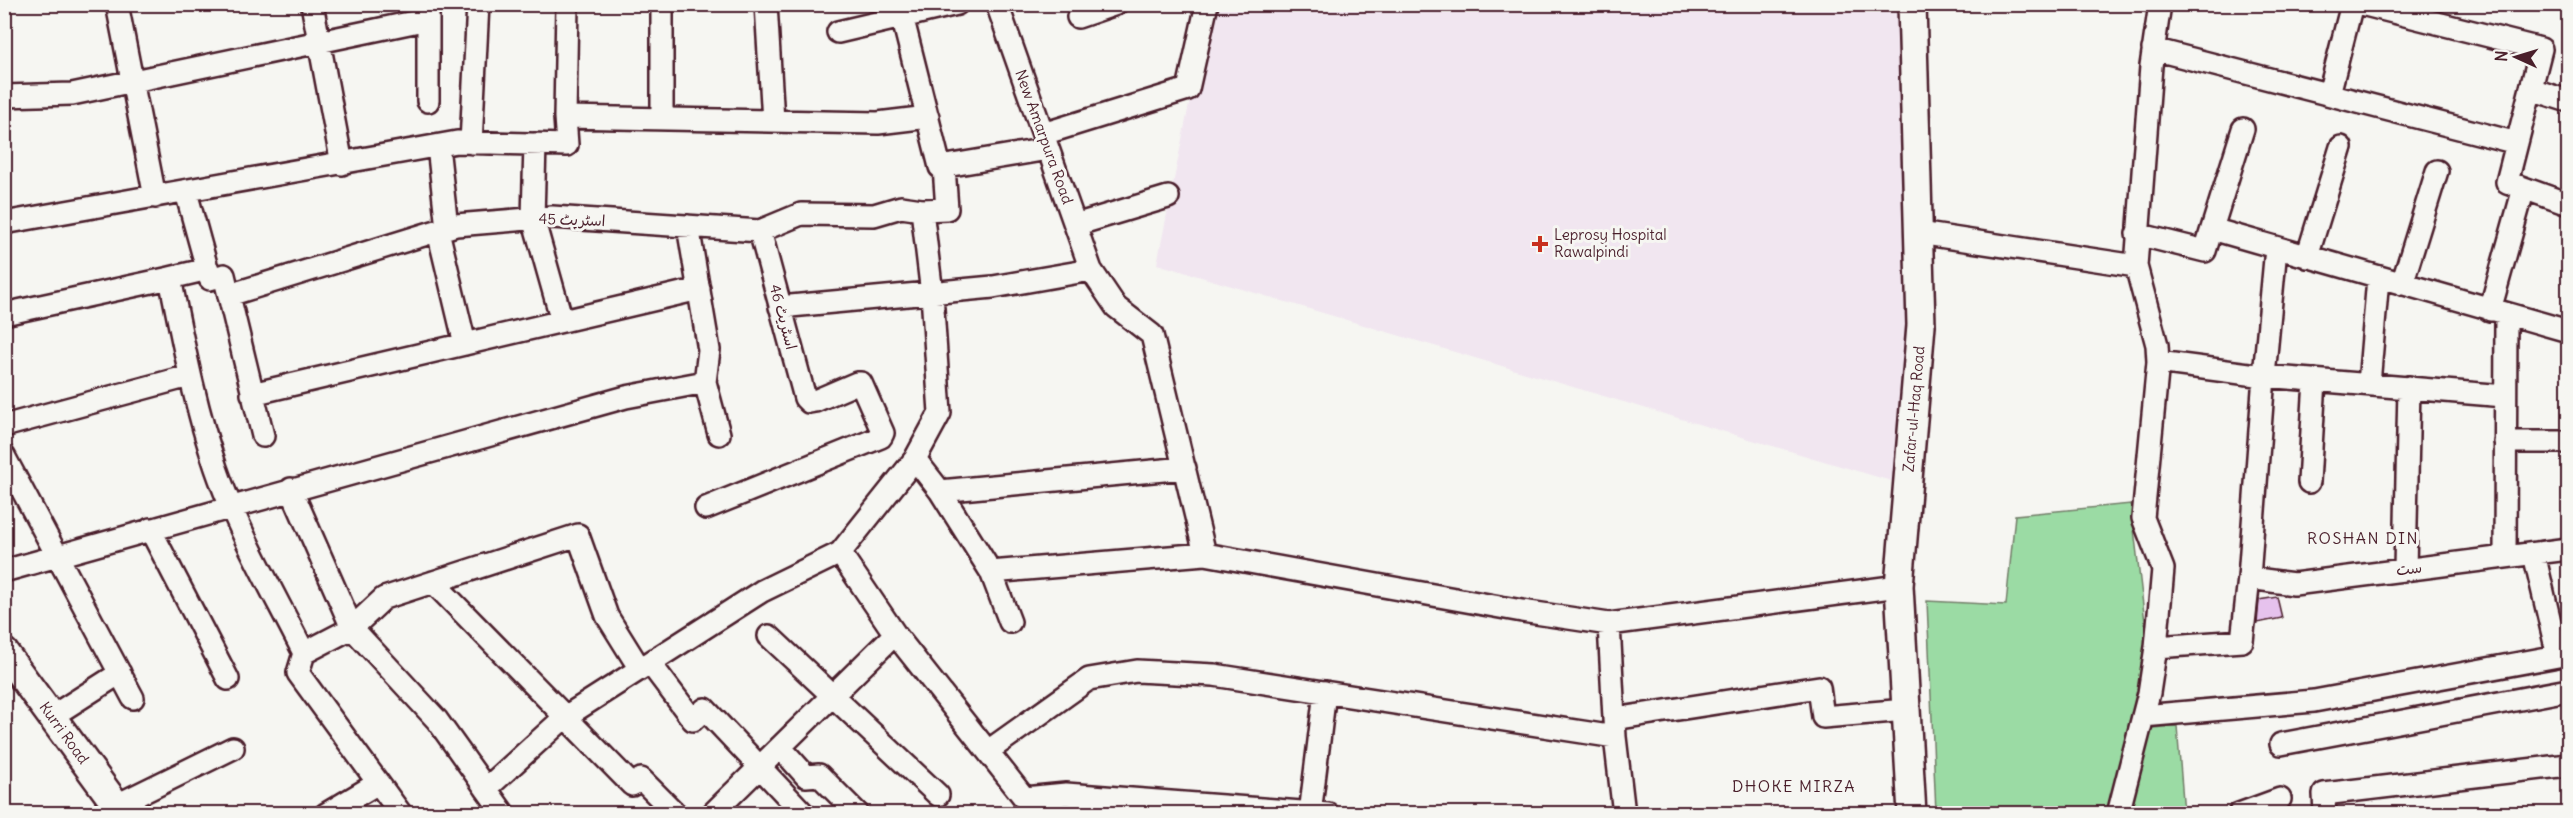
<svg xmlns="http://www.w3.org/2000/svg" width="2573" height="818" font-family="Delius,'Playpen Sans Arabic',sans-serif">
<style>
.built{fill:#f1e6f0}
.green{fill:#9bdba4;stroke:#727d68;stroke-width:1.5}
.building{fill:#e6c2ed;stroke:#4a1f2b;stroke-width:1.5}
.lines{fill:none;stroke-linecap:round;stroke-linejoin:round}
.minor-casing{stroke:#4a1f2b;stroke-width:26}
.tertiary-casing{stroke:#4a1f2b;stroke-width:32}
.minor{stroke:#f6f6f2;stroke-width:21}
.tertiary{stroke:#f6f6f2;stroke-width:27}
.poi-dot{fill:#c8321e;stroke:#f6f6f2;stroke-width:2}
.labels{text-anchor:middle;stroke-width:6;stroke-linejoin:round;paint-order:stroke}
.street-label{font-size:15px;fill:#4a1f2b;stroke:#f6f6f2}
.poi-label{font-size:15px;fill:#4a1f2b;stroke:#f6f6f2;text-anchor:start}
.neighbourhood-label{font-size:16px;letter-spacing:1.5px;fill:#4a1f2b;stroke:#f6f6f2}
</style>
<rect width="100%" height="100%" fill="#f6f6f2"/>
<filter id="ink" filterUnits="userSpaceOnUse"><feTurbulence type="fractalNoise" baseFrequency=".0167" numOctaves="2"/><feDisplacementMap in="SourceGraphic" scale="12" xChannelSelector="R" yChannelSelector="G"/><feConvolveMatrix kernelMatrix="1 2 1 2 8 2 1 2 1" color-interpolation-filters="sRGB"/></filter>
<g filter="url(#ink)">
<path class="built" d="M 1209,5 L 1909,5 L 1908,486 L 1157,264 Z"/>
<path class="green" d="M 2131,504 L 2149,656 L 2111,813 L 1936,813 L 1927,601 L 2006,605 L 2015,515 Z
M 2177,726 L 2184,813 L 2127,814 L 2136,757 L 2152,728 Z"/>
<path class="building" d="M 2277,597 L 2282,618 L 2257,623 L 2259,600 Z"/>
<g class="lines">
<defs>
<path id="minor" d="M 117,4 L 155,197
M 312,4 L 342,164
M 567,4 L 565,117 L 878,123 L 928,117
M 662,4 L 662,119
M 766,4 L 773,121
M 899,4 L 940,167 L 1048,149
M 997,4 L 1091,270 L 1116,307 L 1152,335 L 1205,554 L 1522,611 L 1609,624
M 2361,4 L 2541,49 L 2507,182 L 2568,204
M 1078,17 L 1116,4
M 838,32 L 957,4
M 2153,49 L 2517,143
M 2531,89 L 2568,101
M 2329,94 L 2352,4
M 4,96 L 72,94 L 428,19
M 428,101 L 428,5
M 1043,134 L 1188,89 L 1207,4
M 471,143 L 478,4
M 535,144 L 533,218 L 562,321
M 438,146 L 447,228
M 186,192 L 210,279 L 224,275 L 263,436
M 4,223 L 457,142 L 567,145 L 565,117
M 1075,225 L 1168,197
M 688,226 L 709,350 L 705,382 L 719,434
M 2212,229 L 2568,331
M 438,231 L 465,344
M 1919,233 L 2136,266
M 2137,234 L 2205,251 L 2243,129
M 2276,248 L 2264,376 L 2249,578 L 2294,584 L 2568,549
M 2307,257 L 2341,147
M 170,278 L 208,269
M 2402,284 L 2437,171
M 229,295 L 456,225 L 552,217 L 760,231 L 801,214 L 874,215 L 901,207 L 922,210
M 780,307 L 993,287 L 1091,270
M 2490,310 L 2524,188
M 4,314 L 170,278 C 183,342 195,407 216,468 C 238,532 274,593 304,653 L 298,673 L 401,814
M 2158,362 L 2264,376 L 2505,396
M 2369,384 L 2378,278
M 252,394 L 699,289
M 4,426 L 189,376
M 2505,442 L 2568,442
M 4,456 L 133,698
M 915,459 L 940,491 L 991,572 L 1010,622
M 2309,482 L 2315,380
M 291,489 L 352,628 L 437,720 L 504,814
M 940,491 L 1185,468
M 706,508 L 881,437 L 883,433 L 861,383 L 857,383 L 815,401 L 809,402 L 805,398 L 760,231
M 150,529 L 228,679
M 840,553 L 895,634 L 1037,814
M 2505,557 L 2506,314
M 2405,569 L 2409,387
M 4,571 L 626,397 L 705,382
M 991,572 L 1205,554
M 433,582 L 632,785 L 641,779 L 676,814
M 769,636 L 938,795
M 2156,647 L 2242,641 L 2249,578
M 304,653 L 352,628 L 384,598 L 578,535 L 607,616 L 640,669
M 650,663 L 693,720 L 705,709 L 804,814
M 2143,716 L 2314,701 L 2558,656 L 2534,554
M 51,717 L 120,673
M 1614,719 L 1819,687 L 1823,717 L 1906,710
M 2281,744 L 2568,690
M 780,747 L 806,776 L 819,775 L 858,814
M 988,751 L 1089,679 L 1137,671 L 1214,675 L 1615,737
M 486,789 L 565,717 L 762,591 L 840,553 L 915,459 L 940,413 L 932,294 L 922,210 L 947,209 L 944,167
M 1025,798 L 1066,794 L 1328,814
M 117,805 L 233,748
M 326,814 L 378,783
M 712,814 L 895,634
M 1310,814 L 1325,692
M 1624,814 L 1615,737 L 1609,624 L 1899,586
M 2118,814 L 2149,693 L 2156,647 L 2163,569 L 2143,518 L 2158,362 L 2157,345 L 2136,266 L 2151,66 L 2160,4
M 2239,814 L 2280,799
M 2325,814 L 2324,794 L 2568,765"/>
<path id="tertiary" d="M 4,652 L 123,814
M 1912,814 L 1899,586 L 1921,325 L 1912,4"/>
</defs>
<use href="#minor" class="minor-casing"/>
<use href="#tertiary" class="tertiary-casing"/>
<use href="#minor" class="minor"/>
<use href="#tertiary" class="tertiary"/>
</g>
</g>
<path class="poi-dot" d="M1537 235h6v6h6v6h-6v6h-6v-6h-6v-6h6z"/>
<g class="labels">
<g class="street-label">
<text transform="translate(1044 137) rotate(70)" y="5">New Amarpura Road</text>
<text transform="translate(572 220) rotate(2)" y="5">اسٹریٹ 45</text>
<text transform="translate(783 317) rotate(75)" y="5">اسٹریٹ 46</text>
<text transform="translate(1914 409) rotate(-85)" y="5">Zafar-ul-Haq Road</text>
<text transform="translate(2409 569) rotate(-7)" y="5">ست</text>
<text transform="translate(64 733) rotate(54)" y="5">Kurri Road</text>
</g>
<g class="poi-label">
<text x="1554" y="240">Leprosy Hospital<tspan x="1554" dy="17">Rawalpindi</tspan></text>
</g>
<g class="neighbourhood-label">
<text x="2363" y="544">ROSHAN DIN</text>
<text x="1794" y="792">DHOKE MIRZA</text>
</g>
</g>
<rect width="2573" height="818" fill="none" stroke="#f6f6f2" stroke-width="24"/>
<rect x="12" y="12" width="2549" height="794" fill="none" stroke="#4a1f2b" stroke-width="2" filter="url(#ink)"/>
<g transform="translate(2516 57) rotate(274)" stroke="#f6f6f2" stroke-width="4.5" paint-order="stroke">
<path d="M0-4.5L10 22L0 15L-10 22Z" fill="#4a1f2b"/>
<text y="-9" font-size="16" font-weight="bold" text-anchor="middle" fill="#4a1f2b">N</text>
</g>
</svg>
